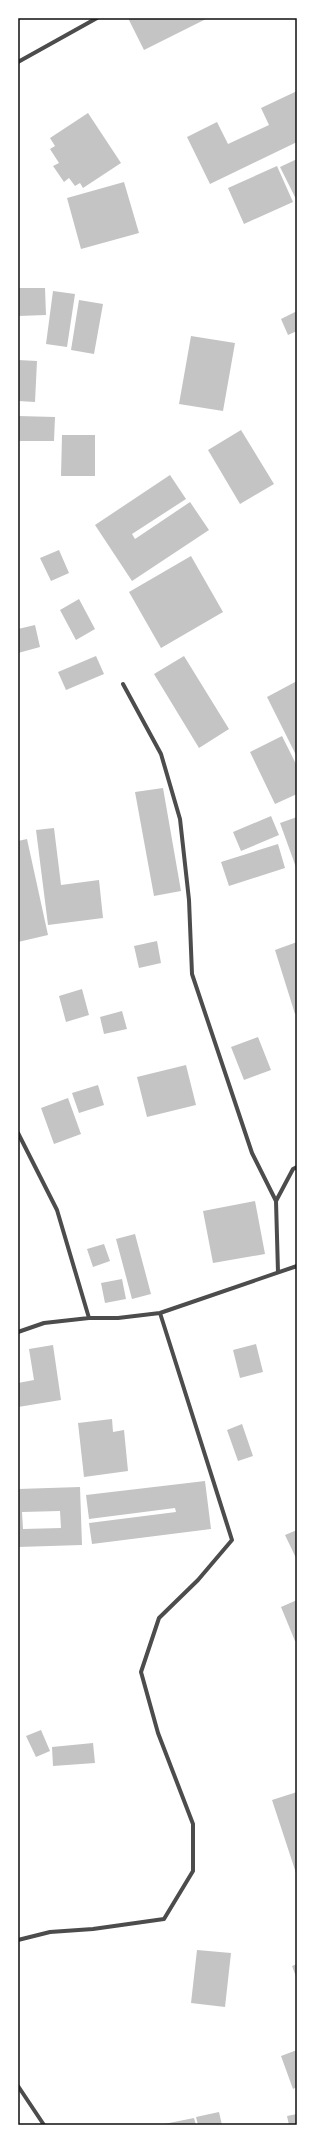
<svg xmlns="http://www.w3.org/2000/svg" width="315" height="2143" font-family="Mulish,sans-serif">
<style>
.building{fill:#c4c4c4;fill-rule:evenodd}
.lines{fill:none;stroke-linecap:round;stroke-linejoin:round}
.minor{stroke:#4c4c4c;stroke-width:4}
.neatline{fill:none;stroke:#111;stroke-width:1.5}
</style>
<rect width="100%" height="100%" fill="#fff"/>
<path class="building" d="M 128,18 L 208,18 L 144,50 Z
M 297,91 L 297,142 L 210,184 L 187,137 L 217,122 L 228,144 L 269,125 L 261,108 Z
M 88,113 L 121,163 L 83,188 L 80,183 L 75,186 L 69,178 L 64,182 L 53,166 L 59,163 L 50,149 L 55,146 L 50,138 Z
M 297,159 L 297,201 L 280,167 Z
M 277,166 L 293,202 L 244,224 L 228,188 Z
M 124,182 L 139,233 L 81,249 L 67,198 Z
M 19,288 L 45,288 L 46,315 L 18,316 Z
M 53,291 L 75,294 L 67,347 L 46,344 Z
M 79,300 L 103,304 L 94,354 L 71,350 Z
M 297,311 L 297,331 L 288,335 L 281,319 Z
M 191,336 L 235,343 L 223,411 L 179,404 Z
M 18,360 L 37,361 L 35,402 L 18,401 Z
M 18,416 L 55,417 L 54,441 L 18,441 Z
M 241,430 L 274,484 L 240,504 L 208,450 Z
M 62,435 L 95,435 L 95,476 L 61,476 Z
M 170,475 L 186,499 L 132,534 L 135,539 L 190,502 L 209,530 L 132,581 L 95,525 Z
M 59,550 L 69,573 L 51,581 L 40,558 Z
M 191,556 L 223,612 L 161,648 L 129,592 Z
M 79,599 L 95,629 L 76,640 L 60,610 Z
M 35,625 L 40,647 L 18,653 L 18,629 Z
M 96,656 L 104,674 L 66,690 L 58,672 Z
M 184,656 L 229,729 L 199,748 L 154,674 Z
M 297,681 L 297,757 L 267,697 Z
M 282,736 L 297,766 L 297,794 L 275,804 L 250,752 Z
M 163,788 L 181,891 L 154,896 L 135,792 Z
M 271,816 L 279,835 L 241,851 L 233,832 Z
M 297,817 L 297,870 L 280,823 Z
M 54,828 L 61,885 L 99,880 L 103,918 L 48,925 L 36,830 Z
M 27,839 L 48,935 L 18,942 L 18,841 Z
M 278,844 L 285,868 L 229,886 L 221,862 Z
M 157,941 L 161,963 L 139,968 L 134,946 Z
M 297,942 L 297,1013 L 295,1014 L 275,950 Z
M 82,989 L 89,1015 L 66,1022 L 59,996 Z
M 122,1011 L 127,1029 L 104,1034 L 100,1017 Z
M 258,1037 L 271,1070 L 244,1080 L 231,1047 Z
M 186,1065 L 196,1105 L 147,1117 L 137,1077 Z
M 98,1085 L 104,1105 L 79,1113 L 72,1093 Z
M 68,1098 L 81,1134 L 54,1144 L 41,1108 Z
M 255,1201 L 265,1254 L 213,1263 L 203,1211 Z
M 135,1234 L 151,1294 L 132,1299 L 116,1239 Z
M 104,1244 L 110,1261 L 93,1267 L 87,1249 Z
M 122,1279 L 126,1299 L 105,1303 L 101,1283 Z
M 256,1344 L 263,1372 L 240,1378 L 233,1350 Z
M 53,1345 L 61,1400 L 18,1407 L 18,1383 L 34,1380 L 29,1349 Z
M 112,1419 L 113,1432 L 124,1430 L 128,1471 L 84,1477 L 78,1423 Z
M 242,1424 L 253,1456 L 238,1461 L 227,1430 Z
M 205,1481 L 211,1529 L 92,1544 L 89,1523 L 176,1512 L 175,1508 L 89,1519 L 86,1495 Z
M 80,1487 L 82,1545 L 18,1547 L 18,1489 ZM 60,1511 L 61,1528 L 23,1529 L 22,1512 Z
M 297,1530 L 297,1557 L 296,1558 L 285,1535 Z
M 297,1600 L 297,1641 L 295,1641 L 281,1607 Z
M 41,1730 L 50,1751 L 36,1757 L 26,1736 Z
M 93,1743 L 95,1763 L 53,1766 L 52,1747 Z
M 297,1792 L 297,1876 L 272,1800 Z
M 197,1950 L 231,1953 L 225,2007 L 191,2003 Z
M 297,1964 L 297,1979 L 292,1966 Z
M 297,2050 L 297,2087 L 293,2089 L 281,2056 Z
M 219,2112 L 222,2125 L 198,2125 L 196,2117 Z
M 297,2114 L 297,2125 L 289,2125 L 287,2116 Z
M 194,2118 L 196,2125 L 164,2125 L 164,2124 Z"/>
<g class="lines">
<path class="minor" d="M 18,62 L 97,18
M 123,684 L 161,754 L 180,819 L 189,900 L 192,974 L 252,1153 L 276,1201
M 18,1133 L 57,1210 L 89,1318 L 118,1318 L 160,1313 L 297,1266
M 278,1272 L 276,1201 L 293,1169 L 297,1167
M 18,1332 L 44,1323 L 89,1318
M 18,1940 L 50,1932 L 93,1929 L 164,1919 L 193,1871 L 193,1824 L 158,1733 L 141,1672 L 159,1618 L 198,1580 L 232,1540 L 160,1313
M 18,2086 L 44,2125"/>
</g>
<rect width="315" height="2143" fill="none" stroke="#ffffff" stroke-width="38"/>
<rect x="19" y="19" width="277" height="2105" class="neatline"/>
</svg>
